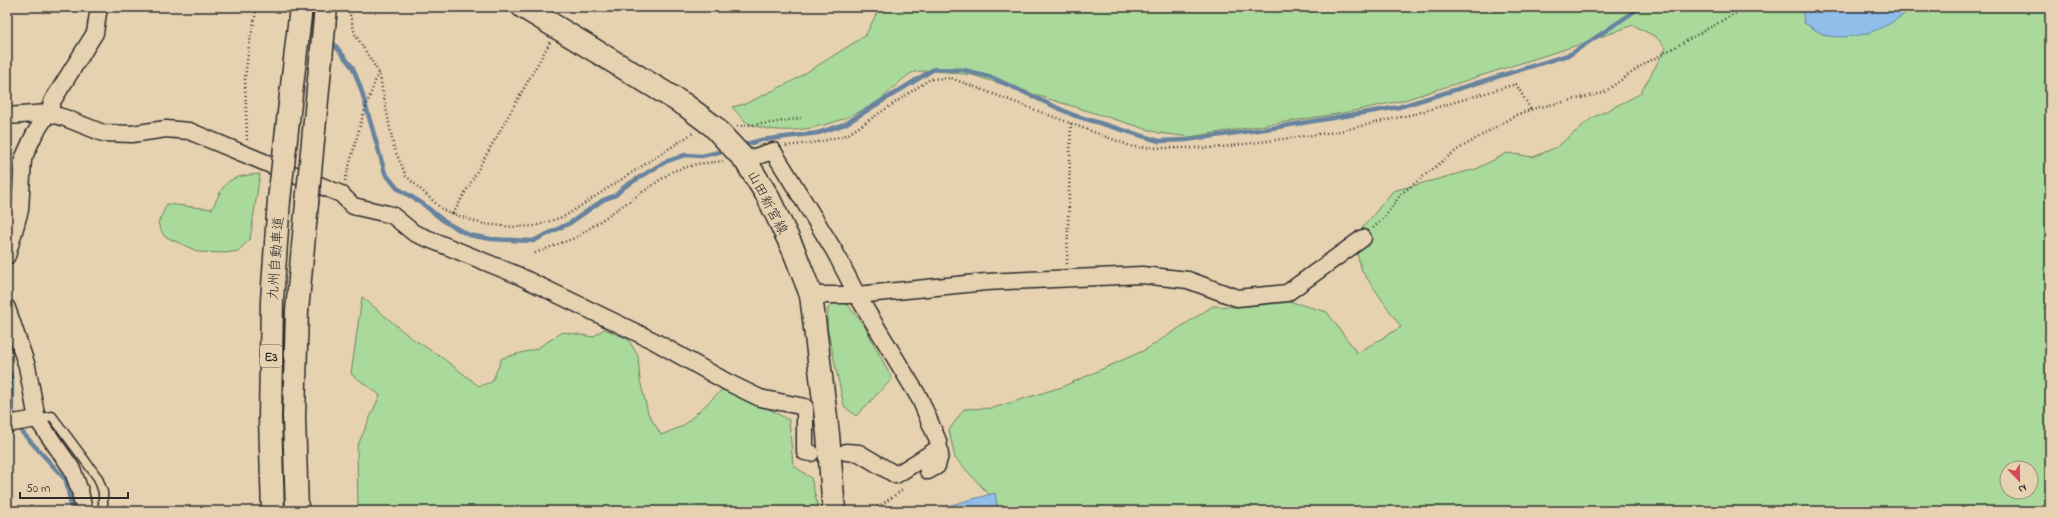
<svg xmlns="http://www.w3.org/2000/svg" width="2057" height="518" font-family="'Indie Flower','Klee One',sans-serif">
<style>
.green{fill:#aada9b;stroke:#6a8263;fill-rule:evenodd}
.water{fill:#90beea;stroke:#68839e}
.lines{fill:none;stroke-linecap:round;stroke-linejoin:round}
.stream{stroke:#68839e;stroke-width:4.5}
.lane-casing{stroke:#2b2b2b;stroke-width:11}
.street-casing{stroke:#2b2b2b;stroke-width:19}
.secondary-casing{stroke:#2b2b2b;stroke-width:25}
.highway-casing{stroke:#2b2b2b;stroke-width:25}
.path{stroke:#2b2b2b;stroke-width:2.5;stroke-dasharray:1 3;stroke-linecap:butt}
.lane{stroke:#e6d2b0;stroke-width:8}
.street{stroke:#e6d2b0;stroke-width:16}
.secondary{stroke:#e6d2b0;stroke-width:22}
.highway{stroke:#e6d2b0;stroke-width:22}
.highway-bridge-casing{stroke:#2b2b2b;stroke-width:25;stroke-linecap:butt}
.highway-bridge{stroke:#e6d2b0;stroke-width:22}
.labels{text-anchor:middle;stroke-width:3;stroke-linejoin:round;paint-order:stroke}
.shield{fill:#e6d2b0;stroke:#635d53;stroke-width:1}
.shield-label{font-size:13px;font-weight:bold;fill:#2b2b2b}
.street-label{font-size:14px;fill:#2b2b2b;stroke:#e6d2b0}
</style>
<rect width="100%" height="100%" fill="#e6d2b0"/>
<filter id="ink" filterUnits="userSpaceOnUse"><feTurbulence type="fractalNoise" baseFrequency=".025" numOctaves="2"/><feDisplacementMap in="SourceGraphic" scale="8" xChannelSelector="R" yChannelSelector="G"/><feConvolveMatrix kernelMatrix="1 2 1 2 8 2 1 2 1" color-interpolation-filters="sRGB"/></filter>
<g filter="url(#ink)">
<path class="green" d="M 880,7 L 2050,7 L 2050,511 L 997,511 L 997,503 L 955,458 L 949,430 L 964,409 L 993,408 L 1062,387 L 1145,350 L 1213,306 L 1237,307 L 1292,302 L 1327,312 L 1357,353 L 1401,327 L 1362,271 L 1352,236 L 1364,226 L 1393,191 L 1476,169 L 1507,153 L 1533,157 L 1557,147 L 1592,118 L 1640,94 L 1666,48 L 1656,37 L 1633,25 L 1581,44 L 1401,101 L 1343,113 L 1189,137 L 1159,133 L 972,75 C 954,73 933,69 914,72 C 906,74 889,93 881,99 C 846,123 791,140 750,124 C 744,122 737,112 732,107 L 745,104 L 791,82 L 865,36 ZM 2007,468 L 2031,468 L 2031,492 L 2007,492 Z
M 260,174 L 250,239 L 238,251 L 225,253 L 199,252 L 164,236 L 158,223 L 167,204 L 212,209 C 226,179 227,177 260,174 Z
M 362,297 L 410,337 L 444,359 L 479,386 L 492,382 L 502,358 L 536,349 L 563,332 L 593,337 L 604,329 L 628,339 L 638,356 L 640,380 L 648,413 L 661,435 L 683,426 L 726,386 L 789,420 L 793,465 L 811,478 L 819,511 L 358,511 L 357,447 L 380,395 L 351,374 Z
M 837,301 L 848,305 L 865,327 L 892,379 L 856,416 L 844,406 L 827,327 L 828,308 Z"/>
<path class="water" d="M 1802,7 L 1912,7 C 1892,27 1858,41 1829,36 C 1821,35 1812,27 1804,23 Z
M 995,493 L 998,511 L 929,511 Z"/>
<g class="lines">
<path class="stream" d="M 287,7 L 295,13
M 330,39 L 353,68 L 361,89 L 385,173 L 397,188 L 423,204 L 445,222 L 469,235 L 491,239 L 533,241 L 570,223 L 603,200 L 616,195 L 624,187 L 665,162 L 685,155 L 702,156 L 727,150
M 740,146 L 761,140 L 818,133 L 845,124 L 934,69 L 964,70 L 991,77 L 1073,115 L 1159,141 L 1186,140 L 1272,128 L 1399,107 L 1571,54 L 1641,7
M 7,365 L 12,380 L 12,409 L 15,419
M 18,426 L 20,430 L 66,480 L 72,511"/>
<defs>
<path id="lane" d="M 37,419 L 52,416 L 98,478 L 103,492 L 103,511"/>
<path id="street" d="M 7,116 L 48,113 L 65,118 L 103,133 L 132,134 L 166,129 L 189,131 L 341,194 L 353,206 L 392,215 L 414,233 L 515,274 L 654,341 L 727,382 L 760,398 L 805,407 L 805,452 L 811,453
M 745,160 L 773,151 L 835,252 L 857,295 L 920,399 L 938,441 L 940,455 L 937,466 L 928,471
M 7,256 L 20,210 L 23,159 L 34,135 L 48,113 L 53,100 L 95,33 L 99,7
M 811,295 L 857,295 L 986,282 L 1142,275 L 1188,280 L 1237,298 L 1287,293 L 1363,238
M 7,308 L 27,366 L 37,419 L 72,469 L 80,491 L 84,511
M 7,424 L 37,419
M 846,452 L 859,453 L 896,475 L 939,448"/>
<path id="secondary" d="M 523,7 L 685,105 L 713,126 L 745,160 L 767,195 L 794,251 L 811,295 L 828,434 L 834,511"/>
<path id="highway" d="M 273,511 L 270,418 L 272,301 L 279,200
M 297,511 L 294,417 L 297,311 L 307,203"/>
</defs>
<use href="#lane" class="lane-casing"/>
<use href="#street" class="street-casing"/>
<use href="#secondary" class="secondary-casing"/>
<use href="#highway" class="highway-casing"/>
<path class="path" d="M 348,7 L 355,34 L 379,73 L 394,148 L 406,176 L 443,210 L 462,217 L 483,224 L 515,227 L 535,226 L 565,216 L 693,133
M 737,126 L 772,123 L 801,118
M 247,140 L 245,78 L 249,46 L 256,12
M 786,146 L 818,142 L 847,135 L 930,79 L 951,78 L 1133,147 L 1167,148 L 1214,148 L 1335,132 L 1418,113 L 1516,84 L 1531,110
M 345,181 L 363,115 L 378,73
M 453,214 L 550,42
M 1373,228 L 1383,219 L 1401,194 L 1457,150 L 1516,115 L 1536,108 L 1603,93 L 1641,66 L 1743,9 L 1744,7
M 535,253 L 577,237 L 673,171 L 697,164 L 723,161
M 1067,264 L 1071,123
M 877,511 L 878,507 L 904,489"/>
<use href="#lane" class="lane"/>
<use href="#street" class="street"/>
<use href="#secondary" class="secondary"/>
<use href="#highway" class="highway"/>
<defs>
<path id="highway-bridge" d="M 279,200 L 301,7
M 307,203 L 326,7"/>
</defs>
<use href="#highway-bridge" class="highway-bridge-casing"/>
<use href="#highway-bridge" class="highway-bridge"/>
</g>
</g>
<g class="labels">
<rect class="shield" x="260" y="345" width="22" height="22" rx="3"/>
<g class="shield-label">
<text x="271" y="361">E3</text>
</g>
<g class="street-label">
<text transform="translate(768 202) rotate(62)" y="5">山田新宮線</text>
<text transform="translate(275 258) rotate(-86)" y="5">九州自動車道</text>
</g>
</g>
<rect width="2057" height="518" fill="none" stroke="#e6d2b0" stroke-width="24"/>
<rect x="12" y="12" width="2033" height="494" fill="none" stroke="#2b2b2b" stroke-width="1.5" filter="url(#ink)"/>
<g transform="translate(2019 480) rotate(158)"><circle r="19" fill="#e6d2b0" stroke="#9b8f7b"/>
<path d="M0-3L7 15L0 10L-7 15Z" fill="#d1495b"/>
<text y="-6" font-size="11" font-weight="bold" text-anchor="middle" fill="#2b2b2b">N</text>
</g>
<path d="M20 492v6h108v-6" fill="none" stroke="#2b2b2b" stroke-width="2"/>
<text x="26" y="492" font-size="12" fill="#2b2b2b" stroke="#e6d2b0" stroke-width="3" paint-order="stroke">50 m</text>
</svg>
